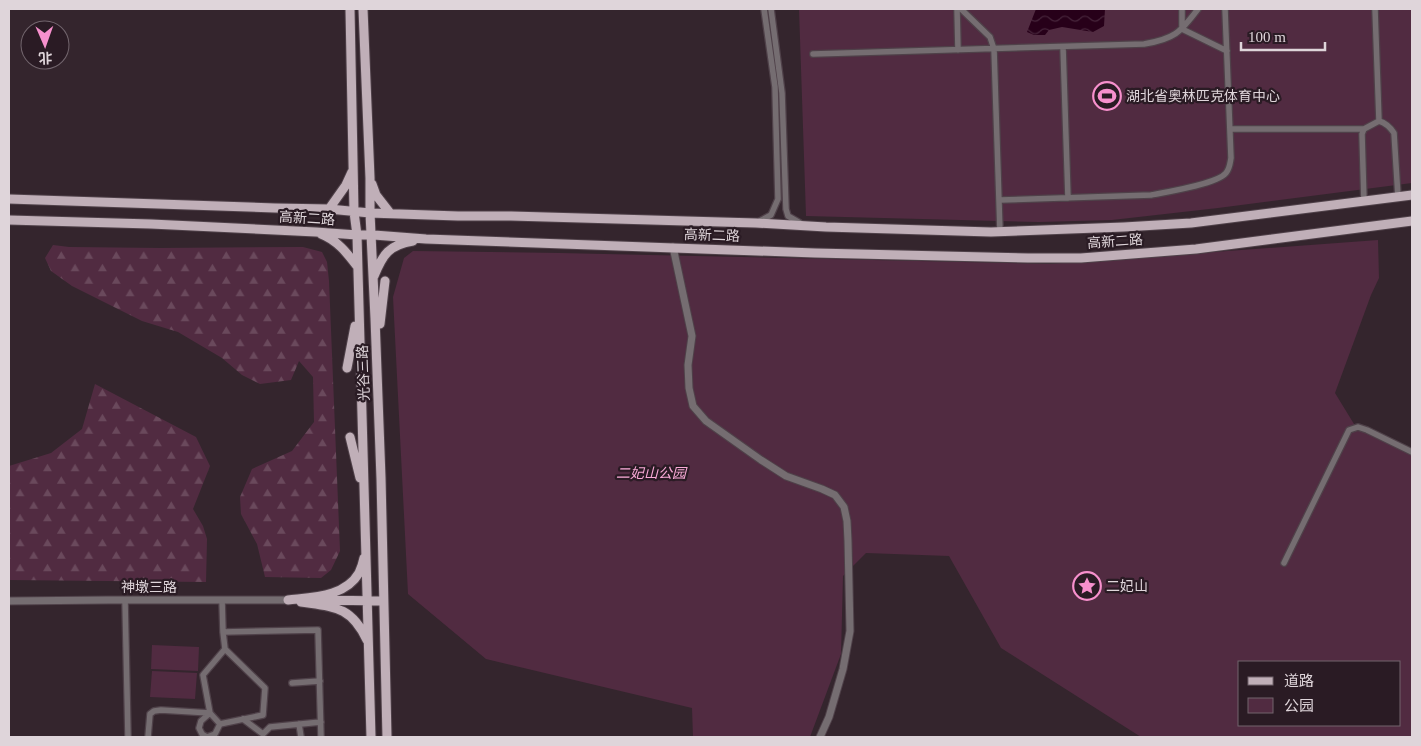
<svg xmlns="http://www.w3.org/2000/svg" width="1421" height="746" font-family="'Times New Roman','Noto Sans SC',serif">
<style>
.forest{fill:url(#forest-firs)}
.green{fill:#512b41;fill-rule:evenodd}
.water{fill:url(#water-waves)}
.lines{fill:none;stroke-linecap:round;stroke-linejoin:round}
.minor-casing{stroke:#4f4149;stroke-width:8}
.tertiary-casing{stroke:#4f4149;stroke-width:9}
.primary-casing{stroke:#4f4149;stroke-width:11}
.minor{stroke:#756d71;stroke-width:5.5}
.tertiary{stroke:#756d71;stroke-width:7}
.primary{stroke:#c0afb8;stroke-width:9}
.labels{text-anchor:middle;stroke-width:4.5;stroke-linejoin:round;paint-order:stroke}
.poi-label{font-size:14px;fill:#dfd5da;stroke:#2a1b24;text-anchor:start}
.street-label{font-size:14px;fill:#dfd5da;stroke:#2a1b24}
.park-label{font-size:14px;font-style:italic;fill:#f8a9d6;stroke:#2a1b24}
</style>
<defs>
<pattern id="forest-firs" width="22" height="20" patternUnits="userSpaceOnUse" patternTransform="scale(1.25)"><rect width="22" height="20" fill="#512b41"/><path d="M5 1l3.5 6h-7zM16 11l3.5 6h-7z" fill="#6a495c"/></pattern>
<pattern id="water-waves" width="16" height="10" patternUnits="userSpaceOnUse" patternTransform="scale(1.25)"><rect width="16" height="10" fill="#270019"/><path d="M0 5q4-4 8 0t8 0" fill="none" stroke="#46243a"/></pattern>
</defs>
<rect width="100%" height="100%" fill="#34252d"/>
<path class="forest" d="M 53,245 L 69,247 L 160,248 L 303,247 L 322,252 L 327,262 L 329,281 L 340,551 L 331,570 L 321,578 L 265,577 L 257,544 L 241,514 L 240,497 L 252,469 L 292,451 L 314,422 L 313,377 L 299,361 L 291,380 L 260,384 L 242,375 L 222,358 L 178,332 L 142,321 L 72,286 L 51,271 L 45,258 Z
M 95,384 L 196,437 L 210,466 L 193,509 L 203,526 L 207,539 L 206,582 L 9,580 L 9,466 L 51,453 L 82,429 Z"/>
<path class="green" d="M 799,9 L 1412,9 L 1412,183 L 1218,208 L 1112,220 L 1039,222 L 806,216 Z
M 1378,240 L 1379,278 L 1371,295 L 1335,393 L 1354,424 L 1412,449 L 1412,737 L 1141,737 L 1001,648 L 949,556 L 866,553 L 843,576 L 841,654 L 810,737 L 693,737 L 692,708 L 486,659 L 408,594 L 393,297 L 404,258 L 413,251 L 560,253 L 1050,264 ZM 1240,662 L 1400,662 L 1400,725 L 1240,725 Z
M 152,645 L 199,647 L 198,671 L 151,669 Z
M 152,671 L 197,673 L 195,699 L 150,697 Z"/>
<path class="water" d="M 1036,9 L 1105,9 L 1104,26 L 1093,32 L 1062,27 L 1049,30 L 1045,35 L 1034,35 L 1027,32 Z"/>
<g class="lines">
<defs>
<path id="minor" d="M 771,9 L 782,93 L 786,209 L 788,216 L 800,223
M 957,9 L 958,50
M 961,9 L 990,37 L 994,49 L 1000,232
M 1182,9 L 1182,29 L 1227,51
M 1375,9 L 1379,121
M 1063,47 L 1068,198
M 813,54 L 1144,44 C 1174,39 1180,33 1198,9
M 1231,129 L 1364,129
M 1000,200 L 1151,195 C 1167,192 1217,184 1226,173 C 1230,168 1230,163 1231,158 L 1225,9
M 1364,202 L 1362,134 L 1364,129 L 1379,121 C 1386,123 1390,127 1394,133 L 1398,197
M 758,222 L 771,215 L 778,199 L 775,87 L 764,9
M 1284,563 L 1349,430 L 1358,427 L 1367,430 L 1412,452
M 125,600 L 128,737
M 222,600 L 223,632 L 318,630 L 321,737
M 292,683 L 320,681
M 243,719 L 263,734 L 270,727 L 321,722
M 220,724 L 215,734 L 207,737 L 202,734 L 199,728 L 201,721 L 210,713 L 220,724 L 263,715 L 265,688 L 225,649 L 223,632
M 299,724 L 301,737
M 148,737 L 150,714 L 154,711 L 161,710 L 210,713 L 203,675 L 225,649"/>
<path id="tertiary" d="M 673,247 L 692,336 L 688,365 L 689,388 L 693,406 L 706,421 L 761,460 L 786,476 L 822,489 L 835,495 L 844,507 L 847,521 L 848,541 L 850,631 L 843,669 L 829,717 L 820,737
M 9,601 L 108,600 L 288,600"/>
<path id="primary" d="M 350,9 L 354,212 L 357,235 L 371,737
M 363,9 L 370,178 L 370,213 L 375,318 L 381,478 L 387,737
M 372,184 L 376,195 L 390,213
M 9,199 L 275,208 L 329,209 L 370,213 L 458,216 L 511,216 L 756,223 L 826,227 L 991,232 L 1124,227 L 1191,223 L 1412,195
M 329,209 L 346,185 L 352,172
M 9,220 L 151,224 L 316,232 L 357,235 L 374,235 L 426,239 L 815,253 L 1028,258 L 1081,258 L 1196,249 L 1412,221
M 321,234 C 337,240 347,253 357,266
M 374,276 C 383,254 389,245 413,241
M 380,324 L 385,281
M 347,368 L 355,326
M 350,437 L 360,478
M 288,600 C 313,597 345,597 359,573 C 361,569 363,563 364,558
M 321,600 L 383,601
M 301,602 C 334,607 351,606 367,640"/>
</defs>
<use href="#minor" class="minor-casing"/>
<use href="#tertiary" class="tertiary-casing"/>
<use href="#primary" class="primary-casing"/>
<use href="#minor" class="minor"/>
<use href="#tertiary" class="tertiary"/>
<use href="#primary" class="primary"/>
</g>
<defs>
<symbol id="stadium-ring" viewBox="-11 -11 22 22"><circle r="9.5" fill="#2a1b24" stroke="#f790cd" stroke-width="1.5"/><path d="M0-5a6.5 5 0 1 0 0 10a6.5 5 0 1 0 0-10ZM-3.5-1.8h7v3.6h-7Z" fill="#f790cd"/></symbol>
<symbol id="sight-ring" viewBox="-11 -11 22 22"><circle r="9.5" fill="#2a1b24" stroke="#f790cd" stroke-width="1.5"/><path d="M0-6L1.8-2.2L6-1.7L2.9 1.2L3.7 5.4L0 3.3L-3.7 5.4L-2.9 1.2L-6-1.7L-1.8-2.2Z" fill="#f790cd"/></symbol>
</defs>
<g fill-rule="evenodd">
<use href="#stadium-ring" x="1091" y="80" width="32" height="32"/>
<use href="#sight-ring" x="1071" y="570" width="32" height="32"/>
</g>
<g class="labels">
<g class="poi-label">
<text x="1126" y="101">湖北省奥林匹克体育中心</text>
<text x="1106" y="591">二妃山</text>
</g>
<g class="street-label">
<text transform="translate(307 218) rotate(3)" y="5">高新二路</text>
<text transform="translate(712 235) rotate(2)" y="5">高新二路</text>
<text transform="translate(1115 241) rotate(-4)" y="5">高新二路</text>
<text transform="translate(363 373) rotate(-92)" y="5">光谷三路</text>
<text x="149" y="592">神墩三路</text>
</g>
<g class="park-label">
<text x="651" y="478">二妃山公园</text>
</g>
</g>
<rect width="1421" height="746" fill="none" stroke="#dfd5da" stroke-width="20"/>
<rect x="1238" y="661" width="162" height="65" fill="#2a1b24" stroke="#72656d"/>
<rect x="1248" y="677" width="25" height="8" fill="#c0afb8" stroke="#72656d"/>
<text x="1284" y="686" font-size="15" fill="#dfd5da">道路</text>
<rect x="1248" y="698" width="25" height="15" fill="#512b41" stroke="#72656d"/>
<text x="1284" y="711" font-size="15" fill="#dfd5da">公园</text>
<g transform="translate(45 45) rotate(178)"><circle r="24" fill="#2a1b24" stroke="#72656d"/>
<path d="M0-4L9 19L0 12L-9 19Z" fill="#f790cd"/>
<text y="-8" font-size="14" font-weight="bold" text-anchor="middle" fill="#dfd5da">北</text>
</g>
<path d="M1241 42v8h84v-8" fill="none" stroke="#dfd5da" stroke-width="2.5"/>
<text x="1248" y="42" font-size="15" fill="#dfd5da" stroke="#2a1b24" stroke-width="4" paint-order="stroke">100 m</text>
</svg>
